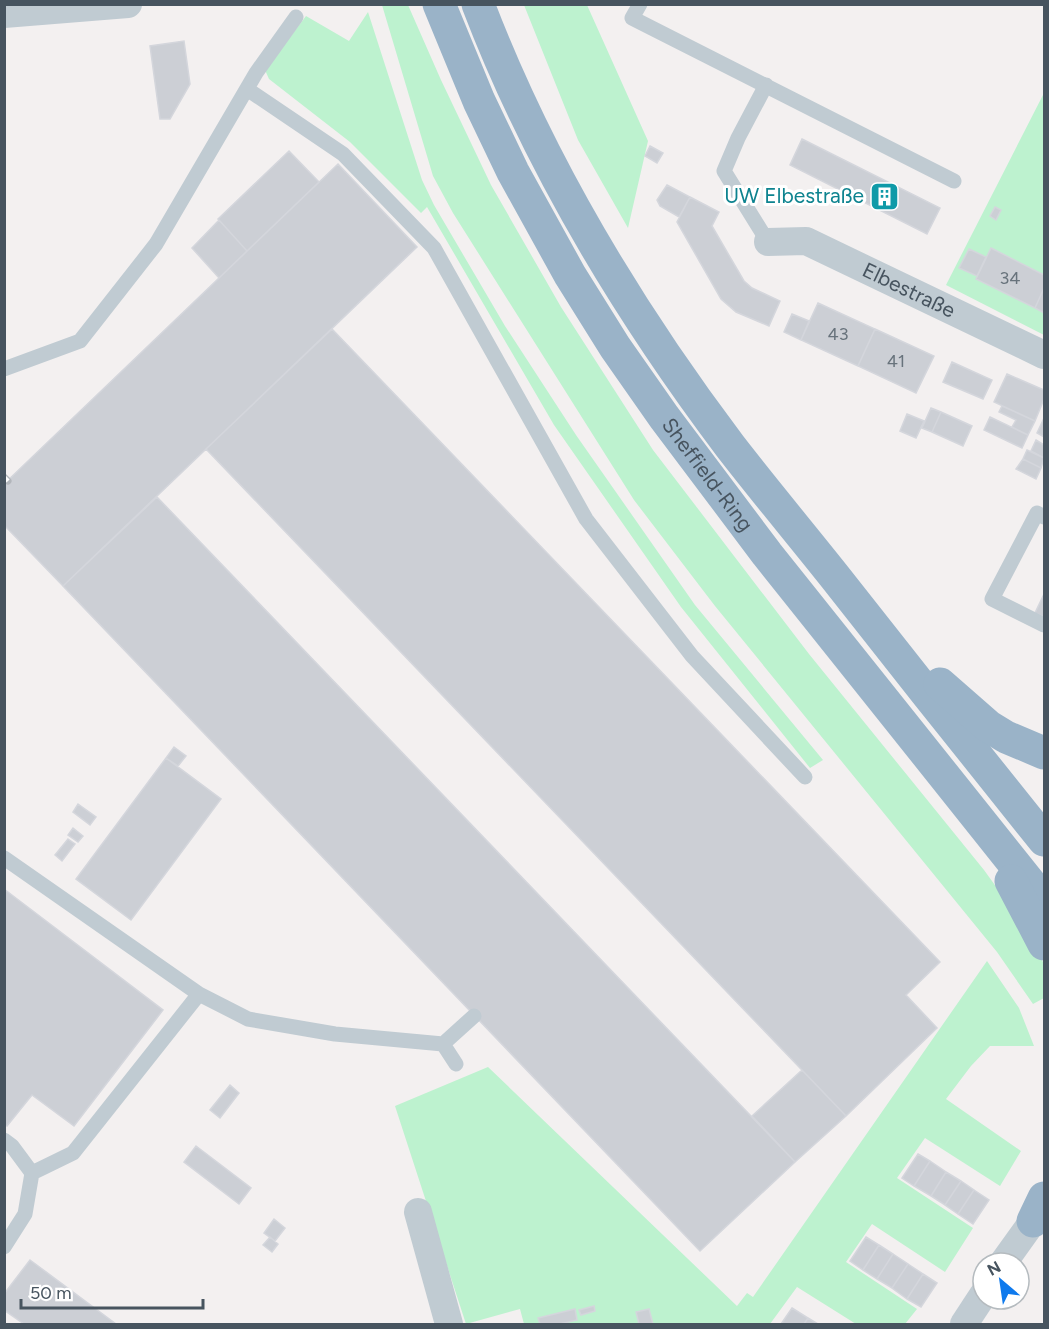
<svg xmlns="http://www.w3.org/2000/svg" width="1049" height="1329" font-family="Figtree,sans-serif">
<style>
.green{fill:#bdf2cf}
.building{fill:#cccfd5;stroke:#d4d6dc;stroke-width:1.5}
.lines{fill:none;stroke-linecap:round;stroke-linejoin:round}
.service{stroke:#c0cbd2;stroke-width:15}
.minor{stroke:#c0cbd2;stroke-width:28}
.trunk{stroke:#9ab3c8;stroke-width:33}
.rail-casing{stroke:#b2b6bb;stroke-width:7}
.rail{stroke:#fff;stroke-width:4.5;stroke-dasharray:14;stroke-linecap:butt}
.labels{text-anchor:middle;stroke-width:6;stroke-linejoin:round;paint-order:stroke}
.number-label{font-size:18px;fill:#68737c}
.culture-label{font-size:21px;fill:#0d838f;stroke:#fff;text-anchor:end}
.street-label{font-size:21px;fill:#47545f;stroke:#fff}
</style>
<rect width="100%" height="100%" fill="#f3f0f0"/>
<path class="green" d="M 382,5 L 408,5 L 441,80 L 491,185 L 561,307 L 653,450 L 809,654 L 984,870 L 1023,924 L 1044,964 L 1044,998 L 1033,1004 L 997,952 L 715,606 L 634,500 L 453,213 L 433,176 Z
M 524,5 L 587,5 L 648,141 L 628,228 L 578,140 Z
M 368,12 L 422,180 L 434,205 L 505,326 L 576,435 L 695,605 L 823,760 L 810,768 L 681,607 L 554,425 L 427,207 L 421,213 L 350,142 L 269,79 L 265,70 L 306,16 L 349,41 Z
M 1044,93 L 1044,335 L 946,285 Z
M 987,961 L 1019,1008 L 1034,1046 L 990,1046 L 971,1066 L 946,1099 L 1021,1151 L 1000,1186 L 925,1138 L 897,1178 L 973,1228 L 945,1272 L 872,1224 L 846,1262 L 917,1309 L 905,1324 L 856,1324 L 797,1287 L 770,1324 L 524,1324 L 520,1309 L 466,1324 L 395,1106 L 488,1067 L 737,1306 L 747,1293 L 753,1297 Z"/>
<path class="building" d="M 184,41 L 190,84 L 170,119 L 160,119 L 150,46 Z
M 802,139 L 940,208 L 927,234 L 790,165 Z
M 650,146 L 663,153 L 657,163 L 645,156 Z
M 289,151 L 319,182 L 247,251 L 218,219 Z
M 338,164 L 417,247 L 63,586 L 4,525 L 4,484 Z
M 667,185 L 690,197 L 679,217 L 660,206 L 657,200 Z
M 690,197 L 719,212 L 712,226 L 744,281 L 752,288 L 780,301 L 769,326 L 736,312 L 721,299 L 677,222 Z
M 995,207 L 1001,210 L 996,220 L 990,216 Z
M 219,220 L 247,251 L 219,278 L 192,248 Z
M 991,248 L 1044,275 L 1044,288 L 1035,308 L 976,279 Z
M 969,249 L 986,257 L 977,276 L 959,268 Z
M 1044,288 L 1044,313 L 1035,308 Z
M 818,303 L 875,329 L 858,366 L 801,340 Z
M 792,314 L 809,321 L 801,340 L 784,332 Z
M 332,329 L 940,962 L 906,995 L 937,1028 L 846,1116 L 206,449 Z
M 875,329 L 934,356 L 916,393 L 858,366 Z
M 952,362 L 992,380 L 983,399 L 943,382 Z
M 1007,374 L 1044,390 L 1044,399 L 1035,421 L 994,402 Z
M 1002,406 L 1035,421 L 1028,435 L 1012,427 L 1016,420 L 999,412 Z
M 931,408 L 941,412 L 932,432 L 922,428 Z
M 941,412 L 972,426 L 963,446 L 932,432 Z
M 907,414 L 924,421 L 916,438 L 900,431 Z
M 990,417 L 1028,435 L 1022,448 L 984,430 Z
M 1044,418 L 1044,437 L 1037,433 Z
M 1036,440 L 1044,445 L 1044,458 L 1031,451 Z
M 1027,450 L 1044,458 L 1041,468 L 1023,459 Z
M 1023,459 L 1041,468 L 1036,479 L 1016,469 Z
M 157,497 L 795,1162 L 700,1251 L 63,586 Z
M 1044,594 L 1044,617 L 1035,613 Z
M 174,747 L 186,756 L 178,766 L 166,758 Z
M 166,758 L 221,799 L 131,920 L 76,879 Z
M 78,804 L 96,817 L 90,825 L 73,812 Z
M 73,828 L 83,836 L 78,842 L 68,835 Z
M 68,839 L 75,844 L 62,861 L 55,855 Z
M 4,889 L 163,1010 L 74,1126 L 32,1095 L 7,1126 L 4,1124 Z
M 802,1070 L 846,1116 L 795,1162 L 752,1116 Z
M 230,1085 L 239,1093 L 220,1118 L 210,1110 Z
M 196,1146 L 251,1188 L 239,1204 L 184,1162 Z
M 918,1154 L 930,1161 L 914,1186 L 902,1178 Z
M 930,1161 L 946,1172 L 931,1196 L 914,1186 Z
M 946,1172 L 961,1181 L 945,1205 L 931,1196 Z
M 961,1181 L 974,1190 L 958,1214 L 945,1205 Z
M 974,1190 L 989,1200 L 973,1224 L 958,1214 Z
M 274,1219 L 285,1228 L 275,1241 L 264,1233 Z
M 270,1237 L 278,1244 L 272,1252 L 263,1245 Z
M 866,1237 L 879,1245 L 863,1270 L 850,1261 Z
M 879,1245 L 893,1254 L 877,1279 L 863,1270 Z
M 893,1254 L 908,1264 L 892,1288 L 877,1279 Z
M 30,1260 L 116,1324 L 24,1324 L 4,1310 L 4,1294 Z
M 908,1264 L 923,1274 L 907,1299 L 892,1288 Z
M 923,1274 L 937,1283 L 921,1307 L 907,1299 Z
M 594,1306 L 595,1311 L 581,1315 L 579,1310 Z
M 792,1308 L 808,1318 L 804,1324 L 781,1324 Z
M 575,1309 L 577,1320 L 560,1324 L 540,1324 L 538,1318 Z
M 649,1309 L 653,1324 L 639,1324 L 636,1312 Z
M 808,1318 L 818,1324 L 804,1324 Z"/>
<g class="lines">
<path class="service" d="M 640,4 L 632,18 L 954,181
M 766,85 L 738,138 L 724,171 L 768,242
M 247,89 L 343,154 L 434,248 L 586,519 L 692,656 L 805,777
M 4,369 L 80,341 L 156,244 L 256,73 L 296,17
M 1044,517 L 1037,513 L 992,599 L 1044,625
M 4,858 L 199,994 L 248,1019 L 335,1034 L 443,1044
M 456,1064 L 443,1044 L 474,1016
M 4,1140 L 12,1146 L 32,1173 L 25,1214 L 4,1247
M 32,1173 L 73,1153 L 199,994"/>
<g class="minor">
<path d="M 4,14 L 128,4"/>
<path id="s1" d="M 768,242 L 806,241 L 1044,355"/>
<path d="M 418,1212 L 449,1324"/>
<path d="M 1003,1263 L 1033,1221"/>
<path d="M 964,1324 L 983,1295"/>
</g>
<g class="trunk">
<path id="s2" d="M 439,4 L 479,101 L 513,172 L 570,275 L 615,347 L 664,417 L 767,554 L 1044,901"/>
<path d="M 478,4 C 538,161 629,312 730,446 C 764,490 800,533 835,577 C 904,665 974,753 1044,840"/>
<path d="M 940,684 L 988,726 L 1006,737 L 1044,753"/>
<path d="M 1011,881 L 1044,944"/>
<path d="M 1033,1221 L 1044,1198"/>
</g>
<defs>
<path id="rail" d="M 4,477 L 8,481"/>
</defs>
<use href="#rail" class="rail-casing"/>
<use href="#rail" class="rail"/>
</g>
<defs>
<symbol id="building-square" viewBox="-11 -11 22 22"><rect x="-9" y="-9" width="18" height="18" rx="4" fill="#0f9aa8" stroke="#fff"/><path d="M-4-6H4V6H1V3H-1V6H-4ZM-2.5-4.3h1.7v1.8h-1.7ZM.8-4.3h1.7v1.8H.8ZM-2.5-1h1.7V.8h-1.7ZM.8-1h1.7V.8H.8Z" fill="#fff"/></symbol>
</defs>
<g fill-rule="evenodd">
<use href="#building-square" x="868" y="180" width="33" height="33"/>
</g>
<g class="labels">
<g class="number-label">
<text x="1010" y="284">34</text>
<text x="838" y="340">43</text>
<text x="896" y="367">41</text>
</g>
<g class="culture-label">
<text x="864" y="203">UW Elbestraße</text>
</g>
<g class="street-label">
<text dy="7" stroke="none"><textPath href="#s1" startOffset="152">Elbestraße</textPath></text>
<text dy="7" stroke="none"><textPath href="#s2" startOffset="544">Sheffield-Ring</textPath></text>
</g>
</g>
<rect width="1049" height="1329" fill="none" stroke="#47545f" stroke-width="12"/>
<g transform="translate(1001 1281) rotate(331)"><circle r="28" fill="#ffffff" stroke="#b5bbbf" stroke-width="1.5"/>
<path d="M0-4.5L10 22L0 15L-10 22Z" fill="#0f7aed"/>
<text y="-9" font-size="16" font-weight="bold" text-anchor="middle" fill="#47545f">N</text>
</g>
<path d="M21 1299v9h182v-9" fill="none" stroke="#47545f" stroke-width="3"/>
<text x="30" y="1299" font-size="18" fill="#47545f" stroke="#ffffff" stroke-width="4.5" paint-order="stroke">50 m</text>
</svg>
